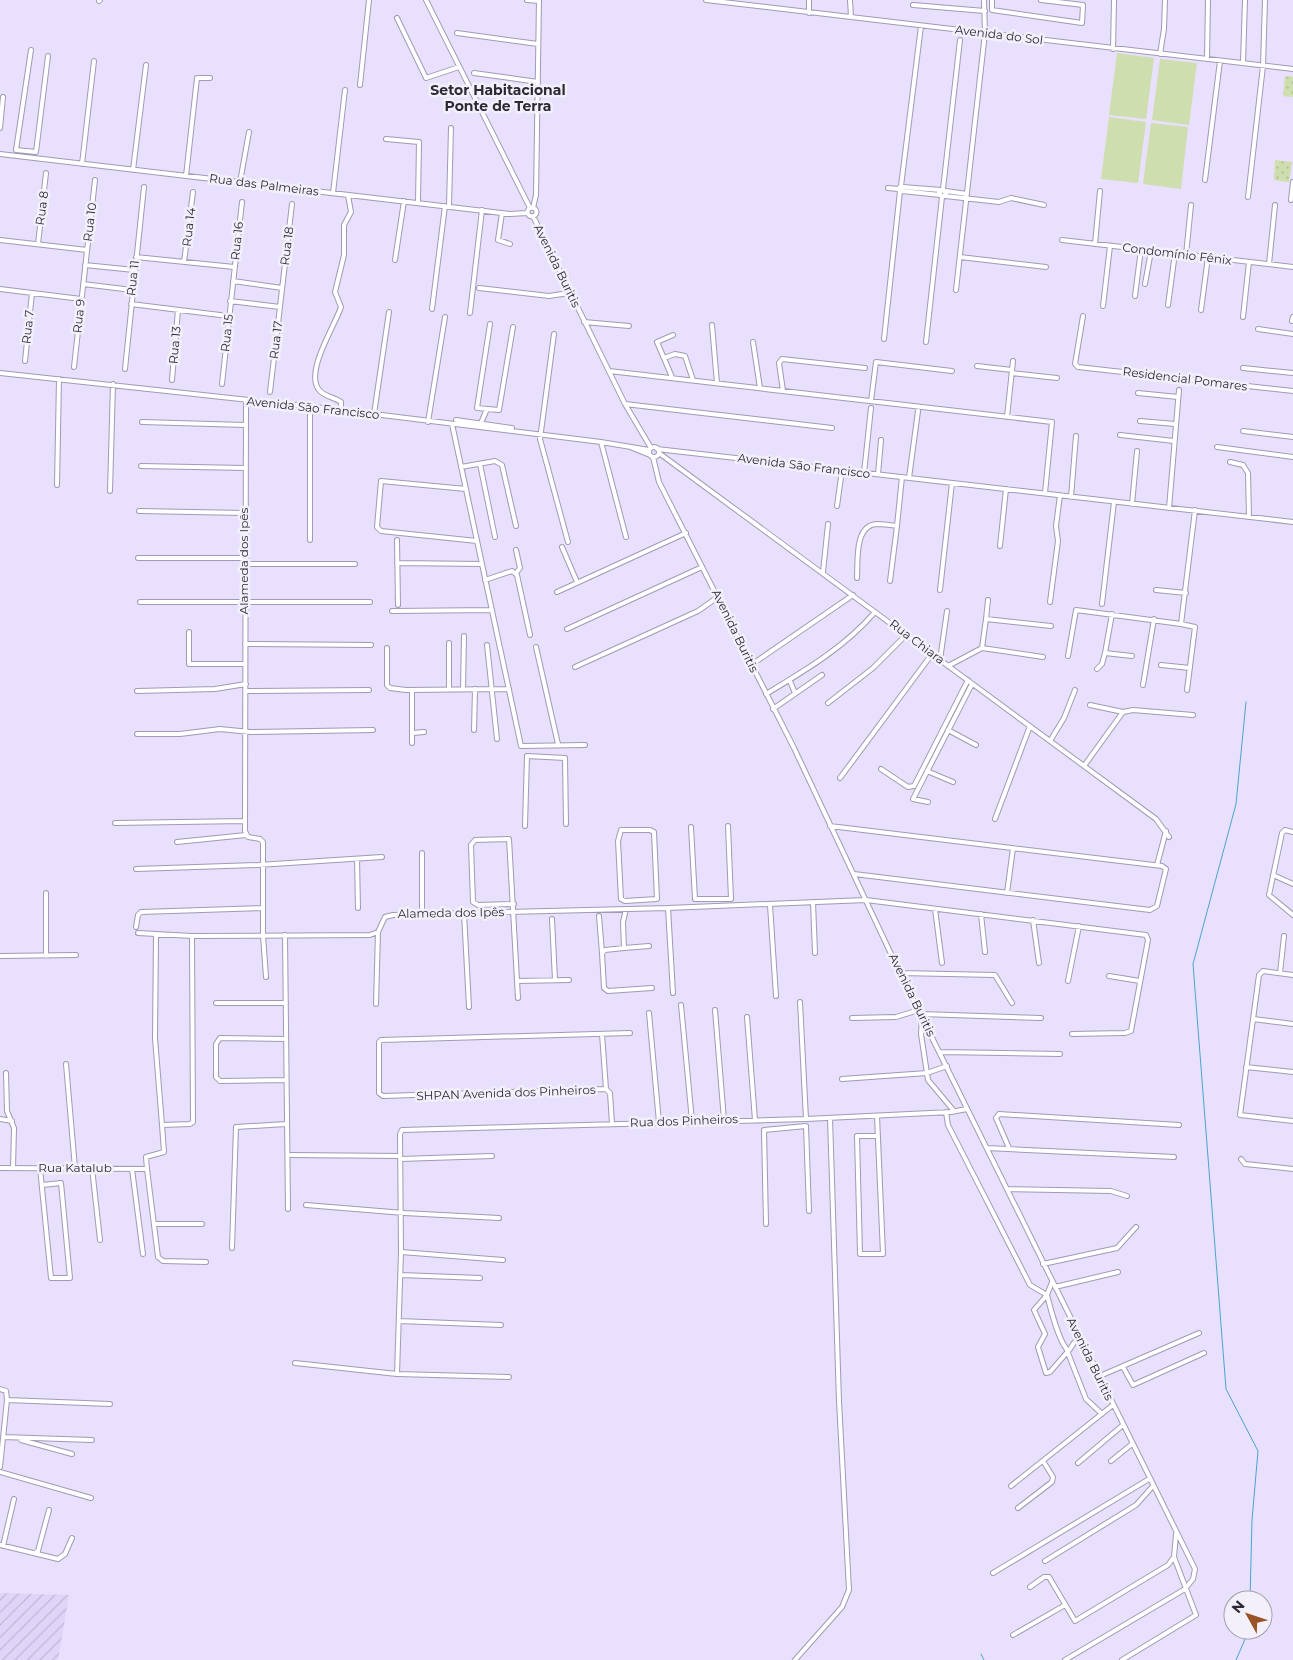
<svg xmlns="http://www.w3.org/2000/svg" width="1293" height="1660" font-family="Montserrat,sans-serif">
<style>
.industrial{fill:url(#industrial-furrows)}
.grass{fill:url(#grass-dots)}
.park{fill:#cfdeae}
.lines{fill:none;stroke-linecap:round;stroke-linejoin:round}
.stream{stroke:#4aa4cf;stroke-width:1}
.minor-casing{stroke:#a19ab4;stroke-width:6}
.minor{stroke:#fff;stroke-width:4}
.labels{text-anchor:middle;stroke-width:5;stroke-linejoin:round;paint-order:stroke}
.street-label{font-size:12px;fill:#2d2a34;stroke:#f3f0fc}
.neighbourhood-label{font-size:14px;font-weight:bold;fill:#2d2a34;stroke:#f3f0fc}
</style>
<defs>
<pattern id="industrial-furrows" width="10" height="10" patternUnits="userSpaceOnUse" patternTransform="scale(1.25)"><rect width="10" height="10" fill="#dfd5f8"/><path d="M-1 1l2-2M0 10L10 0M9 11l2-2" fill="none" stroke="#c0b7d5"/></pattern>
<pattern id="grass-dots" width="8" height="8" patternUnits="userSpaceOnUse" patternTransform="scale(1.25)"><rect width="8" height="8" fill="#cfdeae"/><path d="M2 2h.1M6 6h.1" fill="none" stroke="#b2bf96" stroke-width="1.8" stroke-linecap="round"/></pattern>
</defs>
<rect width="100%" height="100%" fill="#e8e0fc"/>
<path class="industrial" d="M 0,1593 L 69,1595 L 58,1660 L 0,1660 Z"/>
<path class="grass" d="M 1285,76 L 1293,77 L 1293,97 L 1283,96 Z
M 1275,160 L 1292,162 L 1289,182 L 1274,180 Z"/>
<path class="park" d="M 1117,53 L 1154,58 L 1146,119 L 1109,115 Z
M 1160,59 L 1197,63 L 1189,125 L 1152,120 Z
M 1109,117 L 1146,122 L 1138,183 L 1101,179 Z
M 1151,123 L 1188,127 L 1181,189 L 1143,184 Z"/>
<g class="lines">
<path class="stream" d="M 1246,702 L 1236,804 L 1193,964 L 1226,1389 L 1258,1451 L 1252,1520 L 1250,1600
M 981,1654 L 984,1660
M 1236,1660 L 1249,1630"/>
<defs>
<path id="minor" d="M 426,0 L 530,208
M 527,0 L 539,1
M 706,0 L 1293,69
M 850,0 L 851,17
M 992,0 L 992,10 L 1082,23 L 1083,5 L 1041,0
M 99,1 L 100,0
M 913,5 L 985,11
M 809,13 L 809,0
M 397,18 L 426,78 L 459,67
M 457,33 L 538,44
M 1113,49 L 1114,0
M 31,50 L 16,150 L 36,152 L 48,56
M 1160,54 L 1164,29 L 1165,0
M 1207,59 L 1208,0
M 1243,63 L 1245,0
M 474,73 L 538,82
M 360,85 L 369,0
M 0,128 L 3,97
M 386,139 L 419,142 L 418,203
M 0,154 L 510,214 L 527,213
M 82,164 L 94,61
M 133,170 L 146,65
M 186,176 L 197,78 L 210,78
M 1205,180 L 1220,61
M 240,182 L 249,132
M 901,186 L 921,26
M 903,187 L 941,190
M 888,188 L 898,189 L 900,191 L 903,189 L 901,186 L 898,189
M 943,189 L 960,40
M 902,191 L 940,195
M 946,191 L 967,194
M 333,193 L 345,90
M 945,196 L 999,202 L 1011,198 L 1044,205
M 1248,197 L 1263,66 L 1265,0
M 1291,200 L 1293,182
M 449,206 L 451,128
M527.5 212a4.5 4.5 0 1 1 9 0a4.5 4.5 0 1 1-9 0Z
M 533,208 L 536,195 L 539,0
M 502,213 L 498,240 L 510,244
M 533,216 L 625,404 L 651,448
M 0,240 L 87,250
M 1062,240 L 1293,267
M 38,244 L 46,173
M 1095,244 L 1100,191
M 1186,255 L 1191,205
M 136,257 L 234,267
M 960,257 L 1046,267
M 395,260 L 404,201
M 184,262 L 193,192
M 1269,264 L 1275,205
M 85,265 L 134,270
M 233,281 L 282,288
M 83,284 L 132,290
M 1145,284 L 1151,251
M 479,288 L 549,296 L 569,293
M 0,289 L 81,299
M 956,290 L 985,33 L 984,0
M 1135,296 L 1141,249
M 230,301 L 280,307
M 131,304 L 228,316
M 1168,305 L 1175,253
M 1103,306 L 1110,246
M 432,309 L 445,206
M 1201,310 L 1208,257
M 470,313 L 482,210
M 1083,316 L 1075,364 L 1078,367 L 1293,391
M 1243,317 L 1249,262
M 1292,321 L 1293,317
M 584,322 L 629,326
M 490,324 L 477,408 L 499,410 L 513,327
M 712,325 L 717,383
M 1258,329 L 1293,334
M 554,334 L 540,439 L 568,542
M 884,339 L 900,191
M 753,342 L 760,388
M 926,342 L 942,197 L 939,193 L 943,189 L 946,194 L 942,197
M 664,358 L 675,354 L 685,356 L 693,380
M 25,361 L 32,293
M 977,366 L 1012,370
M 74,367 L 95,180
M 1243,368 L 1293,373
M 125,369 L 144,187
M 609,371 L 1052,422 L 1045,493
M 0,373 L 341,410 L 601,442 L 649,450
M 1012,373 L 1057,378
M 672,377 L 657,342 L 673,335
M 172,380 L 178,310
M 222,384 L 242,202
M 783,391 L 779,363 L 782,359 L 865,368
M 270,392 L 292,204
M 1138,393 L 1178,397
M 246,401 L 245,831 L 248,837 L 260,839 L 263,842 L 263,935 L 266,977
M 871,401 L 876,362 L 952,371
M 625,404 L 832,428
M 341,410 L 341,402 C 334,397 326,397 320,391 C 303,374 335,326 341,307 L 335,292 L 344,255 L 344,225 L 351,212 L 348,195
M 374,414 L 389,312
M 1007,417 L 1013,361
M 456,420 L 512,428
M 1140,421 L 1175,424
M 142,422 L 245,425
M 428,422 L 445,317
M 481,423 L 487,409
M 452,424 L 521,746 L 585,745
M 1243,431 L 1293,437
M 1120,435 L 1174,441
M 601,442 L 626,537
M 630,447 L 650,455
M 1217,447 L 1293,457
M649 452a5 5 0 1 1 10 0a5 5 0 1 1-10 0Z
M 657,449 L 1293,522
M 659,453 L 1156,819 L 1169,837
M 653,457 L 659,482 L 794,748 L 900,973 L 1195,1569 L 1193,1579 L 1185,1589 L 1065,1660
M 1230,462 L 1243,465 L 1248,473 L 1249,517
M 480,464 L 495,537
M 141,466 L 245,468
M 461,467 L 495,461 L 502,465 L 516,526
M 864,473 L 871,408
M 878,474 L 881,440
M 909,478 L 918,411
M 57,485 L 59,379
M 466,489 L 381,481 L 377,527 L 381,531 L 477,541
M 110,491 L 113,384
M 1071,497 L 1076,436
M 1132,504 L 1137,451
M 837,506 L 842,470
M 1169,508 L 1179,390
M 139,511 L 244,513
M 310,540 L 310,408
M 397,540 L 398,605
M 1000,546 L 1006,489
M 562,547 L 577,582
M 138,558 L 244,558
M 397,563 L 482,564
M 244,564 L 355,564
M 823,572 L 828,524
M 516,573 L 520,568 L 516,550
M 857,578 C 858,562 854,525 877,524 C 883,524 890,525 897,526 L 902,477
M 485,580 L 512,571 L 517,575 L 530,635
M 890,581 L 897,526
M 940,590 L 952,483
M 1156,590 L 1186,593
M 557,592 L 686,533
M 140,602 L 370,602
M 1050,602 L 1058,541 L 1056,526 L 1060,495
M 1102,604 L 1114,502
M 392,611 L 492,610
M 1112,614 L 1105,653 L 1132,656
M 986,619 L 988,600
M 1181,624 L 1195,627 L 1187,690
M 567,629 L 702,567
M 189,632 L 189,664 L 245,664
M 449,643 L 449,689
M 245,644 L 371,645
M 487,645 L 497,739
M 536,647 L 558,744
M 387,648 L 387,685 L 390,688 L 406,690 L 509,689
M 982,648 L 986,619 L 1051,626
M 1068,656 L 1076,610 L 1181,624 L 1195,510
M 940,660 L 947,611
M 751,665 L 853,595
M 1161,665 L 1190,668
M 948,666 L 982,648 L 1043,657
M 575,667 L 698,611 L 718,597
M 1097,669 L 1102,664 L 1105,653
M 790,681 L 795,693
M 1143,685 L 1154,619
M 463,689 L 464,636
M 412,690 L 412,743
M 137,691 L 215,689 L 246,684
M 246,691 L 369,690
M 766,694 C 806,670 845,647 875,612
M 828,703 L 873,668 L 906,635
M 1090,705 L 1123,712
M 773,709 L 822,675
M 474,730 L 475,689
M 948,730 L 976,745
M 413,733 L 424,732
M 137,734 L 180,734 L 220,729 L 250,732 L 373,730
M 1050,741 L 1064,718 L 1075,690
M 1084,766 L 1123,712 L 1133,710 L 1193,715
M 881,769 L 908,787 L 914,786 L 968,680
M 927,771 L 953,782
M 840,778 L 932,654
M 928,802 L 913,799 L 972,684
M 995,819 L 1030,726
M 115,823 L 245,821
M 525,826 L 527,756 L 565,758 L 566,824
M 830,826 L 1162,866 L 1166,869 L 1157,906 L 1150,910 L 854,874
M 691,827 L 695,899 L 731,899 L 728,826
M 621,830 L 650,830 L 654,832 L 657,899 L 625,901 L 621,899 L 618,841 Z
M 1293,832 L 1285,830 L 1282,833 L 1269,895 L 1293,915
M 177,842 L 246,835
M 422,853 L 422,913
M 357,859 L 358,908
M 1157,865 L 1166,831
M 136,869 L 258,865 L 382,857
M 1273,875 L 1293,884
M 1007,893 L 1013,848
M 813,902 L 815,953
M 514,904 L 478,905 L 473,902 L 471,845 L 475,840 L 509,839 L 518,998
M 770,905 L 776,996
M 668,908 L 673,993
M 626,909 L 623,922 L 624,948 L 605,950 L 602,953 L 604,988 L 608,991 L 652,988
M 935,909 L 942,963
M 464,913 L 469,1007
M 981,914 L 985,952
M 599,916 L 602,953
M 552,919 L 555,980
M 1033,920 L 1039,963
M 136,927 L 138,915 L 141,912 L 263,908
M 138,933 L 192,936 L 370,935 L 378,932 L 385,917 L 393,915 L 668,908 L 866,900 L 1146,935 L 1148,940 L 1131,1031 L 1125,1033 L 1072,1034
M 156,935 L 155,1038 L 162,1125 L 190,1124 L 193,1122 L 192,936
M 285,935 L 288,1209
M 624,948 L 649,946
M 0,956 L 76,955
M 46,956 L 46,893
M 900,973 L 995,975 L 1012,1003
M 1280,973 L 1284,936
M 1293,975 L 1263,971 L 1259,975 L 1240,1115 L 1293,1121
M 1109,976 L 1140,981
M 517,981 L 569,980
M 1068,981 L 1079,926
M 800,1002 L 806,1119
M 216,1003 L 286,1003
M 376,1004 L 378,932
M 681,1005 L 692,1121
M 715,1010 L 724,1120
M 649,1013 L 659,1122
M 921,1014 L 1041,1018
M 922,1016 L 921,1034 L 928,1080 L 954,1111
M 747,1017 L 755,1120
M 852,1018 L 896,1017 L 919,1010
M 1253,1019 L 1293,1024
M 602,1034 L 606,1089 L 383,1096 L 379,1093 L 379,1042 L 381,1040 L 630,1033
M 286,1039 L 220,1038 L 216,1044 L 216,1077 L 220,1081 L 286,1080
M 940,1052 L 1060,1054
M 66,1064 L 75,1168
M 1246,1067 L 1293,1072
M 6,1073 L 7,1111 L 14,1128 L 13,1168
M 842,1079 L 927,1073 L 947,1066
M 606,1089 L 610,1093 L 612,1124
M 946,1112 L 948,1125 L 1030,1285 L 1047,1295 C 1050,1307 1059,1340 1066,1348 L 1086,1399 L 1102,1414
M 877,1116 L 883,1254 L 860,1254 L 857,1136 L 878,1136
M 0,1119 L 12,1121
M 987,1148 L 1174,1157
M 1009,1148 L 996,1118 L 999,1114 L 1179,1125
M 291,1155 L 400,1156
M 400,1159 L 492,1156
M 1241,1159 L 1245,1164 L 1293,1169
M 0,1168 L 147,1169 L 158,1257 L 163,1261 L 206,1262
M 40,1168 L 51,1278 L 70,1278 L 61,1183 L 42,1185
M 92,1168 L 100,1240
M 132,1169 L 143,1254
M 147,1169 L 146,1157 L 164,1152 L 162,1125
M 1007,1189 L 1111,1191 L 1127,1196
M 306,1205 L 404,1213 L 499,1218
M 154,1224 L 202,1224
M 766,1224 L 764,1130 L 806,1126 L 809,1211
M 232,1248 L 236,1127 L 286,1124
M 401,1252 L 503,1260
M 1043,1264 L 1117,1248 L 1136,1227
M 400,1275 L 480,1278
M 1052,1282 L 1047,1295 L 1034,1310 L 1045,1334 L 1038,1347 L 1046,1373 L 1050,1372 L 1070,1349 L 1079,1335
M 1055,1287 L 1118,1272
M 399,1321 L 501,1325
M 295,1363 L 397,1374 L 509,1377
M 1123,1367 L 1133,1385 L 1204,1353
M 397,1374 L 401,1252 L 400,1134 L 402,1130 L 806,1119 L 951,1112 L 967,1109
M 1100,1376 L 1199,1333
M 0,1389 L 6,1391 L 7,1400 L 0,1467
M 7,1400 L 110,1404
M 3,1437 L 92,1440
M 21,1440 L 72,1454
M 1111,1461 L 1132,1444
M 1078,1463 L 1123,1425
M 0,1472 L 91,1498
M 1011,1486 L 1113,1405
M 1018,1508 L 1052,1482 L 1053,1477 L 1043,1461
M 0,1545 L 58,1559 L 65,1554 L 72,1538
M 3,1546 L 14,1499
M 35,1553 L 38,1551 L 49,1510
M 1045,1561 L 1136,1505 L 1153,1486
M 993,1573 L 1149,1479
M 1030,1587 L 1044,1577 L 1049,1577 L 1075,1621 L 1168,1565 L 1174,1557 L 1176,1534
M 1013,1635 L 1065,1605
M 795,1660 L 842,1607 L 849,1590 L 839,1401 L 830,1118
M 1122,1660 L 1196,1615 L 1174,1557"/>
</defs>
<use href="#minor" class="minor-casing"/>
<use href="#minor" class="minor"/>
</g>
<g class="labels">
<g class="street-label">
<text transform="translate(999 35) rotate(7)" y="4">Avenida do Sol</text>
<text transform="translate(264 185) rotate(7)" y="4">Rua das Palmeiras</text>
<text transform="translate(42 208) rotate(-83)" y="4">Rua 8</text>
<text transform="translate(90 222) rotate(-83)" y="4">Rua 10</text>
<text transform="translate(189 227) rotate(-83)" y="4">Rua 14</text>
<text transform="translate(237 241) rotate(-84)" y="4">Rua 16</text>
<text transform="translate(287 246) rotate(-83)" y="4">Rua 18</text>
<text transform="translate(1177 254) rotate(7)" y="4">Condomínio Fênix</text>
<text transform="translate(557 266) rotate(64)" y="4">Avenida Buritis</text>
<text transform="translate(133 278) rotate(-84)" y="4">Rua 11</text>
<text transform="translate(79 316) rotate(-84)" y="4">Rua 9</text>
<text transform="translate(28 327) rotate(-84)" y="4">Rua 7</text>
<text transform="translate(227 333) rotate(-84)" y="4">Rua 15</text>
<text transform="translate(276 340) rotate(-83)" y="4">Rua 17</text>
<text transform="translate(175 345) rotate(-85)" y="4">Rua 13</text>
<text transform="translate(1185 379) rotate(7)" y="4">Residencial Pomares</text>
<text transform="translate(313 408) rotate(6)" y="4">Avenida São Francisco</text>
<text transform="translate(804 466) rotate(7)" y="4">Avenida São Francisco</text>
<text transform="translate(244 561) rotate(-90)" y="4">Alameda dos Ipês</text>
<text transform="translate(735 631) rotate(64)" y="4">Avenida Buritis</text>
<text transform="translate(917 642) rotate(37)" y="4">Rua Chiara</text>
<text transform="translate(451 913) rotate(-1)" y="4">Alameda dos Ipês</text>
<text transform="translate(912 995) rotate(64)" y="4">Avenida Buritis</text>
<text transform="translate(506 1093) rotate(-2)" y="4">SHPAN Avenida dos Pinheiros</text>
<text transform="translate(684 1121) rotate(-2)" y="4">Rua dos Pinheiros</text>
<text x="75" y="1172">Rua Katalub</text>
<text transform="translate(1090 1359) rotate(64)" y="4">Avenida Buritis</text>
</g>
<g class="neighbourhood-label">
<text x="498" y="95">Setor Habitacional<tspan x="498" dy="16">Ponte de Terra</tspan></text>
</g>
</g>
<g transform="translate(1248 1615) rotate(310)"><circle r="24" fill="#f3f0fc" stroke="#a4a1ac"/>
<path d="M0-4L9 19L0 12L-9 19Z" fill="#975326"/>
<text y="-8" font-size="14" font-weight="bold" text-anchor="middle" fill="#2d2a34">N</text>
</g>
</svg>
